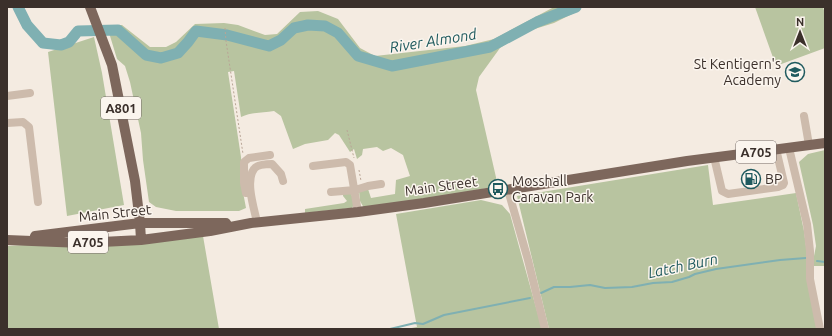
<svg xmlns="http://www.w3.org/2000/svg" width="832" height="336" font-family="Ubuntu,sans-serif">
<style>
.green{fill:#b8c4a0}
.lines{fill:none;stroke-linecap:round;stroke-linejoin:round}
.stream{stroke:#7fb0b2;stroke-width:2}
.river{stroke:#7fb0b2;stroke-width:11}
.path{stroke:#b9a596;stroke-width:1;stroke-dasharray:2 2;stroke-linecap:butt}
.minor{stroke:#cdbbac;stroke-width:8}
.major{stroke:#7d675c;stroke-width:10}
.labels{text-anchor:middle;stroke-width:3;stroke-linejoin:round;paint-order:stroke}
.shield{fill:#fbf5ee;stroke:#756b66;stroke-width:1}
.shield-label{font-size:13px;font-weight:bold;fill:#3b302b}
.poi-label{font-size:14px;fill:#3b302b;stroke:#fbf5ee;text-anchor:start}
.street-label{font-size:14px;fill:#3b302b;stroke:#fbf5ee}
.water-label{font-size:15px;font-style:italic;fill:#1f5a5e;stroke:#fbf5ee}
</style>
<rect width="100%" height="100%" fill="#f4ebe1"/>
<path class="green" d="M 554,7 L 581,7 L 578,11 L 554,23 L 525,32 L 500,48 L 479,77 L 476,90 L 498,186 L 407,203 L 364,208 L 360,201 L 359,191 L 368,189 L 371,198 L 395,194 L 396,180 L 410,176 L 403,155 L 391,148 L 383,151 L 377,147 L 363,149 L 362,155 L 357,159 L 354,149 L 350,152 L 339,135 L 335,133 L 328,140 L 305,144 L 293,149 L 281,116 L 274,111 C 262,113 252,112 241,117 L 234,71 L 228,72 L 241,157 L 242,187 L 246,208 L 239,211 L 176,211 L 156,207 L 149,202 L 143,160 L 141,133 L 130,82 L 125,66 L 117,59 L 107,26 L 122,25 L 150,47 L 166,47 L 176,42 L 195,24 L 224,23 L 238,25 L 265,35 L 277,34 L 300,12 L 318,11 L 338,19 L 360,48 L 375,56 L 465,46 L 494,39 Z
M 755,7 L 823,7 L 825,14 L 825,48 L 776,66 Z
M 94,37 L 102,73 L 124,205 L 67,216 L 48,52 Z
M 825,150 L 825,266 L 812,266 L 816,246 L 813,225 L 799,162 L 808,154 Z
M 708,165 L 713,205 L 796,193 L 804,231 L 817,329 L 549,329 L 517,196 Z
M 343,193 L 351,194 L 355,203 L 352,208 L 305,213 L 305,209 L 344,203 L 347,201 L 343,196 Z
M 481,200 L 502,205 L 510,214 L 542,329 L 406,329 L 417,327 L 396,214 Z
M 203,236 L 219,329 L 7,329 L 7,246 Z"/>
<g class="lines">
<path class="stream" d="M 817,261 L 825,262
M 541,293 L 554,287 L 570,287 L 590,285 L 605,288 L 632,287 L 653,283 L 672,282 L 689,277 L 695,274 L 716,269 L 780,260 L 806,258
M 390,329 L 415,323 L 423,324 L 444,315 L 530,298"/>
<path class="river" d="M 18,7 L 27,25 L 43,43 L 61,45 L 69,42 L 78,31 L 118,30 L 146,55 L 161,58 L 178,53 L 188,42 L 196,31 L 227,35 L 269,46 L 281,40 L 294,28 L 308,25 L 325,26 L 338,33 L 358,56 L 392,66 L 490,47 L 537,22 L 576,7"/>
<path class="path" d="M 225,28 L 226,41 L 243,154
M 347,130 L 354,158
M 359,170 L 361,181"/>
<path class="minor" d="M 7,96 L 30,93
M 804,116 L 809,145
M 7,123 L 23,122 L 29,127 L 38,202
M 789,148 L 807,224 L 810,251 L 810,279 L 820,329
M 714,157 L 722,191 L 728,194 L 778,187 L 783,185 L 784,183 L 776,149
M 313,166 L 346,162 L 350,165 L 358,212
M 508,190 L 528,260 L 545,329
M 331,192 L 355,190 L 368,186 L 381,184
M 246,193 L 244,183 L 244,162 L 249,158 L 270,155
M 257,222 C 254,208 245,181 254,169 C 257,164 268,164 272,164 L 281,174 L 283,181"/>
<path class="major" d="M 90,7 L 112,65 L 135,181 L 140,223 L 141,240
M 35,236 L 140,223 L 226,223
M 7,240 L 82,243 L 141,240 L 210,231 L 251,223 L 358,212 L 424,203 L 687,161 L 825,143"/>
</g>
<defs>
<symbol id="school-ring" viewBox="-11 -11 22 22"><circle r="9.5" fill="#fbf5ee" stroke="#1f5a5e" stroke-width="1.5"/><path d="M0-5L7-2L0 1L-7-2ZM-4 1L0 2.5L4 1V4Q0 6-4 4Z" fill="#1f5a5e"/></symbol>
<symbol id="fuel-ring" viewBox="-11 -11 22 22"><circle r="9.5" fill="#fbf5ee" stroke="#1f5a5e" stroke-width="1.5"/><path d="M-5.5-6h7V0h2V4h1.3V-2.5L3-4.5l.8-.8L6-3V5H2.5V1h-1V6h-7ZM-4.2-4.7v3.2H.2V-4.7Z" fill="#1f5a5e"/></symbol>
<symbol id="bus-ring" viewBox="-11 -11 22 22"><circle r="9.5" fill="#fbf5ee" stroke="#1f5a5e" stroke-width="1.5"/><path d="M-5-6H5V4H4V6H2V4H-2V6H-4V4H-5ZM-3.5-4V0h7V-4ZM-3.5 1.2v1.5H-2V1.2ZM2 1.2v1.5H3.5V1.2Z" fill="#1f5a5e"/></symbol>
</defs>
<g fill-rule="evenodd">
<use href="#school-ring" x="784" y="61" width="22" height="22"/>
<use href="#fuel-ring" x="740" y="168" width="22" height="22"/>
<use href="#bus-ring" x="487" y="178" width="22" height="22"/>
</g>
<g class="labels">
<g class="shield">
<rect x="101" y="97" width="40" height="22" rx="3"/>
<rect x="736" y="141" width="40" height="22" rx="3"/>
<rect x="68" y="231" width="40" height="22" rx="3"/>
</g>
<g class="shield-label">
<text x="121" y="113">A801</text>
<text x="756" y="157">A705</text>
<text x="88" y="247">A705</text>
</g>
<g class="poi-label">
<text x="781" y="69" text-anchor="end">St Kentigern's<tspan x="781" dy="16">Academy</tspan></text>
<text x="765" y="184">BP</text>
<text x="512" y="186">Mosshall<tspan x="512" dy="16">Caravan Park</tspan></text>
</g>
<g class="street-label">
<text transform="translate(441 186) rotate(-8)" y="5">Main Street</text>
<text transform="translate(115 213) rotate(-6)" y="5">Main Street</text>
</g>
<g class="water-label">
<text transform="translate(433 41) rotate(-9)" y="5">River Almond</text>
<text transform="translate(683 266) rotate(-12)" y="5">Latch Burn</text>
</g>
</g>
<rect width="832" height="336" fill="none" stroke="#3b302b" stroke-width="16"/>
<g transform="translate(800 32)" stroke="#fbf5ee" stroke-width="3" paint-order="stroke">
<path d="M0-3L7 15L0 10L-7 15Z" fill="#3b302b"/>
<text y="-6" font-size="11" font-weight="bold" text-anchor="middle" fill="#3b302b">N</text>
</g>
</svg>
